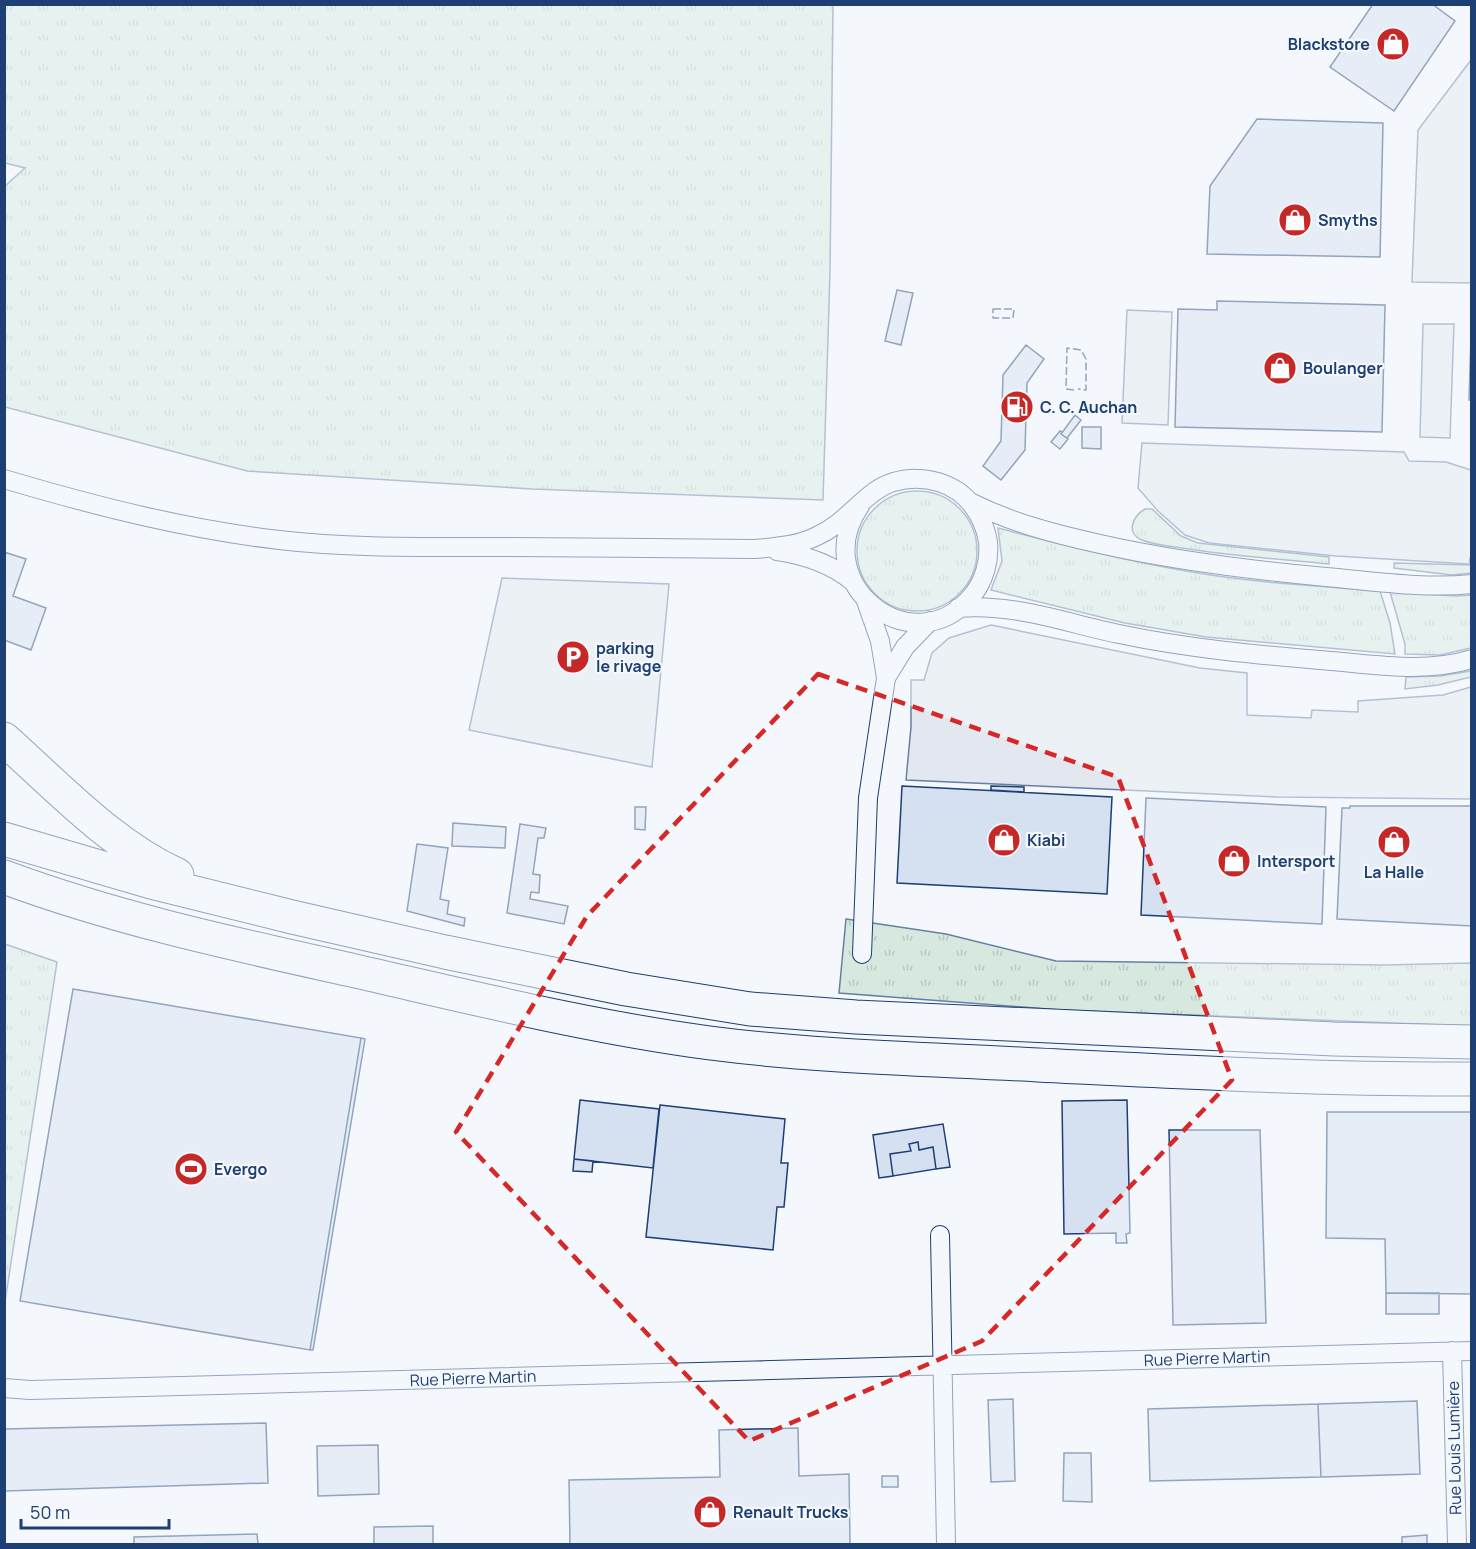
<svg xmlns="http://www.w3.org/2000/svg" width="1476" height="1549" font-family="Manrope,sans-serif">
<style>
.grass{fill:url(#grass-tufts);stroke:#687fa3;stroke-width:1.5}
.parking{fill:#e3e8f0;stroke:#687fa3;stroke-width:1.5}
.building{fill:#d5e0f0;stroke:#1d3f73;stroke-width:1.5}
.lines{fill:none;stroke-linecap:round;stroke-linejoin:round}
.street-casing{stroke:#1d3f73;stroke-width:20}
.highway-casing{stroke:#1d3f73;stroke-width:35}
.street{stroke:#f4f7fb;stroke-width:18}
.highway{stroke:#f4f7fb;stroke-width:33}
.fence{stroke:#1d3f73;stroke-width:1.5;stroke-dasharray:8 3;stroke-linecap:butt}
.marked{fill:none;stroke:#d62828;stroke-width:4.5;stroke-dasharray:12 8;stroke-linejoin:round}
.labels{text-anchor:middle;stroke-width:4.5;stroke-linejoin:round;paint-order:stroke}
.poi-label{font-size:16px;font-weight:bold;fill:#1d3f73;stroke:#f4f7fb;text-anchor:start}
.street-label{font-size:16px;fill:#1d3f73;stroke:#f4f7fb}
</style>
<defs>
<pattern id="grass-tufts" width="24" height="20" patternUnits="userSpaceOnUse" patternTransform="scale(1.5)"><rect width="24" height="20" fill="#d7e8df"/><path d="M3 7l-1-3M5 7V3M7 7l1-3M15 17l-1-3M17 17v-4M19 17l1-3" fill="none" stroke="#b8c8c3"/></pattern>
</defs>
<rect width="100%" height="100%" fill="#f4f7fb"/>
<path class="grass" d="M 5,4 L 833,5 L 830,272 L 823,500 L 532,489 L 247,471 L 5,407 L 5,186 L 25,168 L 5,163 Z
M857 551a60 60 0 1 1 120 0a60 60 0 1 1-120 0Z
M 1145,509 L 1152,509 L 1181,536 L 1198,543 L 1329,557 L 1329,564 C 1280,559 1231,556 1182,548 C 1169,546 1154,545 1142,540 C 1125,533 1133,516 1145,509 Z
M 998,528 C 1064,545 1130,562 1198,573 C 1258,583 1319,586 1380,591 L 1390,623 L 1395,654 L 1206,637 L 1125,623 L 991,590 L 1002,561 Z
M 1394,563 L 1471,565 L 1471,573 L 1452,575 L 1394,568 Z
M 1390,592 L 1457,596 L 1471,595 L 1471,648 L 1440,655 L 1405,654 L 1405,644 Z
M 1471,671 L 1471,677 L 1438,685 L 1405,689 L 1406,677 L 1440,676 Z
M 846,919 L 946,934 L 1056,961 L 1384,965 L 1471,963 L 1471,1026 L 1061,1010 L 839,993 Z
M 5,944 L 57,962 L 5,1302 Z"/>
<path class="parking" d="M 1471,60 L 1471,283 L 1412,282 L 1418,130 Z
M 1127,310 L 1172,312 L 1168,425 L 1122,423 Z
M 1423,324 L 1454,324 L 1450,438 L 1420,437 Z
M 1142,443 L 1404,452 L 1409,461 L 1446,462 L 1471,470 L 1471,558 L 1470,558 L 1469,564 L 1336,556 L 1209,543 L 1185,535 L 1158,511 L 1138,488 Z
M 502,578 L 669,584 L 652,767 L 469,730 Z
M 991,625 L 1200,668 L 1247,673 L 1247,715 L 1311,718 L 1312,710 L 1358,712 L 1358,701 L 1443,695 L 1471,687 L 1471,799 L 1278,797 L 906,780 L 911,727 L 911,680 L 924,680 L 932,653 L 949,638 Z"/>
<path class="building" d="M 1373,4 L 1432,4 L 1455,21 L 1394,111 L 1330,67 Z
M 1257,119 L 1383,123 L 1380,257 L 1207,254 L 1210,186 Z
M 897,290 L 913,293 L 901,345 L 885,341 Z
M 1217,301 L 1385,305 L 1382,432 L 1175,427 L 1178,309 L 1217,310 Z
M 1471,335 L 1472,335 L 1472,400 L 1469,400 Z
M 1026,345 L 1044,359 L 1027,383 L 1025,450 L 1001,480 L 983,466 L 1001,441 L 1003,375 Z
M 1075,415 L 1081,420 L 1067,438 L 1061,434 Z
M 1082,427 L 1101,427 L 1101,449 L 1082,448 Z
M 1060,431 L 1062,432 L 1061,434 L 1068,439 L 1060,449 L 1051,442 Z
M 4,552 L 26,559 L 13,596 L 46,608 L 31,650 L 4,640 Z
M 902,786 L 1112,797 L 1107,894 L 897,883 Z
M 991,786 L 1024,787 L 1024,792 L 991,790 Z
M 1146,798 L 1326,807 L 1322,924 L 1141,915 Z
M 1350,806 L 1472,806 L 1472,926 L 1337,919 L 1342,808 L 1350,808 Z
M 635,807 L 646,807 L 645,830 L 635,829 Z
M 453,823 L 506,827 L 505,848 L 452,846 Z
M 520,824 L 546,828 L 544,838 L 538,838 L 533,874 L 540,875 L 539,893 L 531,892 L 530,899 L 568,906 L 564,924 L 507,913 Z
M 417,844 L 448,848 L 440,899 L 449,901 L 447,914 L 465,918 L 464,926 L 407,911 Z
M 73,989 L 361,1038 L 310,1350 L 20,1301 Z
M 361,1038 L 365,1039 L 313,1350 L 310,1350 Z
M 580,1100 L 659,1109 L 653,1168 L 574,1159 Z
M 1127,1100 L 1130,1233 L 1126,1234 L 1127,1243 L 1116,1243 L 1116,1233 L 1064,1234 L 1062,1101 Z
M 660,1105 L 785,1119 L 781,1163 L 788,1163 L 784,1207 L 777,1207 L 773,1250 L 646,1237 Z
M 1327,1112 L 1472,1112 L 1472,1294 L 1386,1293 L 1385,1239 L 1326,1238 Z
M 943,1124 L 950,1167 L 936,1169 L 933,1147 L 919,1150 L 918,1142 L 909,1144 L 911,1151 L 890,1154 L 893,1176 L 879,1178 L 873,1135 Z
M 1169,1130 L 1260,1130 L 1266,1323 L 1173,1325 Z
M 918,1142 L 919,1150 L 933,1147 L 936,1169 L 893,1176 L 890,1154 L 911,1151 L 909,1144 Z
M 574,1159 L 593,1161 L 592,1172 L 573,1171 Z
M 1386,1293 L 1439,1293 L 1439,1314 L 1386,1314 Z
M 1013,1399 L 1015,1481 L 991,1482 L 988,1400 Z
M 1417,1401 L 1420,1474 L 1321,1477 L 1318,1404 Z
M 1318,1404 L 1321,1477 L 1150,1481 L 1148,1409 Z
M 266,1423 L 268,1483 L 4,1491 L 4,1429 Z
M 798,1428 L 799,1476 L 849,1474 L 850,1544 L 570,1544 L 569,1480 L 720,1477 L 719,1430 Z
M 378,1445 L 379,1494 L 318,1496 L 317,1446 Z
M 1064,1453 L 1091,1453 L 1092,1502 L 1063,1501 Z
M 882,1476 L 898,1476 L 898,1487 L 882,1487 Z
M 433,1526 L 433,1544 L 374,1544 L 374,1527 Z
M 257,1534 L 258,1544 L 134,1544 L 134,1537 Z
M 1427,1535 L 1427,1544 L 1402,1544 L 1402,1537 Z"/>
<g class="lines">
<defs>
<path id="street" d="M 4,479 C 95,506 185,529 279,540 C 348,548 418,547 487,547 C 576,547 666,548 755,549 C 776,547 797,546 817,536 C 840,526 854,507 874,492 C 899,474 934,475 959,492 C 975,504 985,523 988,542 C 990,561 984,582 971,597 C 912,666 807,583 860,506
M 970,502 C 1012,523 1055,534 1100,544 C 1175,561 1250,570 1326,577 C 1374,581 1423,589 1472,584
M 777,551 C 805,555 830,563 852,581
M 958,608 C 1013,603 1066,623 1119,634 C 1190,649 1260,655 1331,661 C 1378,665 1426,673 1472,659
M 886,678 L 905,647 L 930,621
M 862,954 L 868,798 L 886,678 L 880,641 L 866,601
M 940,1235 L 946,1544
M 1452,1351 L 1457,1544
M 4,1388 L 30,1390 L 1472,1351"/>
<path id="highway" d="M 4,739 C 59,788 110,844 177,875
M 4,839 L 151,882 L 292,917 L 445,952 L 626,989 L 750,1009 L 856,1017 L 1334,1039 L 1472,1042
M 4,877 C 117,919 234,944 351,970 C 470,997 589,1027 710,1043 C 818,1057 929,1059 1038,1065 C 1182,1072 1327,1080 1472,1079"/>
</defs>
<use href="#street" class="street-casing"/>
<use href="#highway" class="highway-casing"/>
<use href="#street" class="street"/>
<use href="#highway" class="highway"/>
<path class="fence" d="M 993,309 L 1014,309 L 1013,318 L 993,318 Z
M 1074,390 L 1066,389 L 1067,348 L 1081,350 L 1086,359 L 1086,390 L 1078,389"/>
</g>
<path d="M0 0H1476V1549H0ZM 818,674 L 1118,777 L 1232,1080 L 982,1341 L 749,1441 L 456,1132 L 587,916 Z" fill="#f4f7fb" fill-opacity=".55" fill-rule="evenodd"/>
<path class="marked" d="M 818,674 L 1118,777 L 1232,1080 L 982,1341 L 749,1441 L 456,1132 L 587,916 Z"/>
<defs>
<symbol id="shop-disc" viewBox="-11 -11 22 22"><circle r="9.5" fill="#c62828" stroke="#f4f7fb"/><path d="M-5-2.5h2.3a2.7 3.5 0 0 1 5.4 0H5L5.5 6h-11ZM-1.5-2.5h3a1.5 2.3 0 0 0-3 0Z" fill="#fff"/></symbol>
<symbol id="fuel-disc" viewBox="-11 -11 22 22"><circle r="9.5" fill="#c62828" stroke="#f4f7fb"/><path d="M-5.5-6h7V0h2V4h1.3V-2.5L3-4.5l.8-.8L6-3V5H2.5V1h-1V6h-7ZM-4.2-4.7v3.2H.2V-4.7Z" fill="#fff"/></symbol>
<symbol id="parking-disc" viewBox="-11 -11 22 22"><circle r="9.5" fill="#c62828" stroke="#f4f7fb"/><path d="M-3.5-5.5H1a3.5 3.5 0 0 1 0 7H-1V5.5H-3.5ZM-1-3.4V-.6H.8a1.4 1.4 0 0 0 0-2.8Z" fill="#fff"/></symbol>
<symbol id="stadium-disc" viewBox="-11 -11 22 22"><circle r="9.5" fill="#c62828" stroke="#f4f7fb"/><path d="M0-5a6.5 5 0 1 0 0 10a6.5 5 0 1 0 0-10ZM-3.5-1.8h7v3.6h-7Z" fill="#fff"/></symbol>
</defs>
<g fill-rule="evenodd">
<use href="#shop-disc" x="1374" y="25" width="38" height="38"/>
<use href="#shop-disc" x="1276" y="201" width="38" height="38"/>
<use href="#shop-disc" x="1261" y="349" width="38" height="38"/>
<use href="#fuel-disc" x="998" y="388" width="38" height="38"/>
<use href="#parking-disc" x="554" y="638" width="38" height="38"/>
<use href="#shop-disc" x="985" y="821" width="38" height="38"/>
<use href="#shop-disc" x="1375" y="823" width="38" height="38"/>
<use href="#shop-disc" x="1215" y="842" width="38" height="38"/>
<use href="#stadium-disc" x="172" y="1150" width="38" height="38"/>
<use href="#shop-disc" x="691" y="1493" width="38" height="38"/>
</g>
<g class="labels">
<g class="poi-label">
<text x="1370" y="50" text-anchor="end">Blackstore</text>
<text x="1318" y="226">Smyths</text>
<text x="1303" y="374">Boulanger</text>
<text x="1040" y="413">C. C. Auchan</text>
<text x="596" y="654">parking<tspan x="596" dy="18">le rivage</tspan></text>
<text x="1027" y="846">Kiabi</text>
<text x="1257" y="867">Intersport</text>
<text x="1394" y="878" text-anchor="middle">La Halle</text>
<text x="214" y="1175">Evergo</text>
<text x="733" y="1518">Renault Trucks</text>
</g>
<g class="street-label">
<text transform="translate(1207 1358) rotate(-2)" y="6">Rue Pierre Martin</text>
<text transform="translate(473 1378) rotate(-2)" y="6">Rue Pierre Martin</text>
<text transform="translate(1454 1448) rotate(-91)" y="6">Rue Louis Lumière</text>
</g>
</g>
<rect width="1476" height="1549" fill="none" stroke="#1d3f73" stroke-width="12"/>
<path d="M21 1519v9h148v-9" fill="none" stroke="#1d3f73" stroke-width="3"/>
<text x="30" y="1519" font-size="18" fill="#1d3f73" stroke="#f4f7fb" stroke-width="4.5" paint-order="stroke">50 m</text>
</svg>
